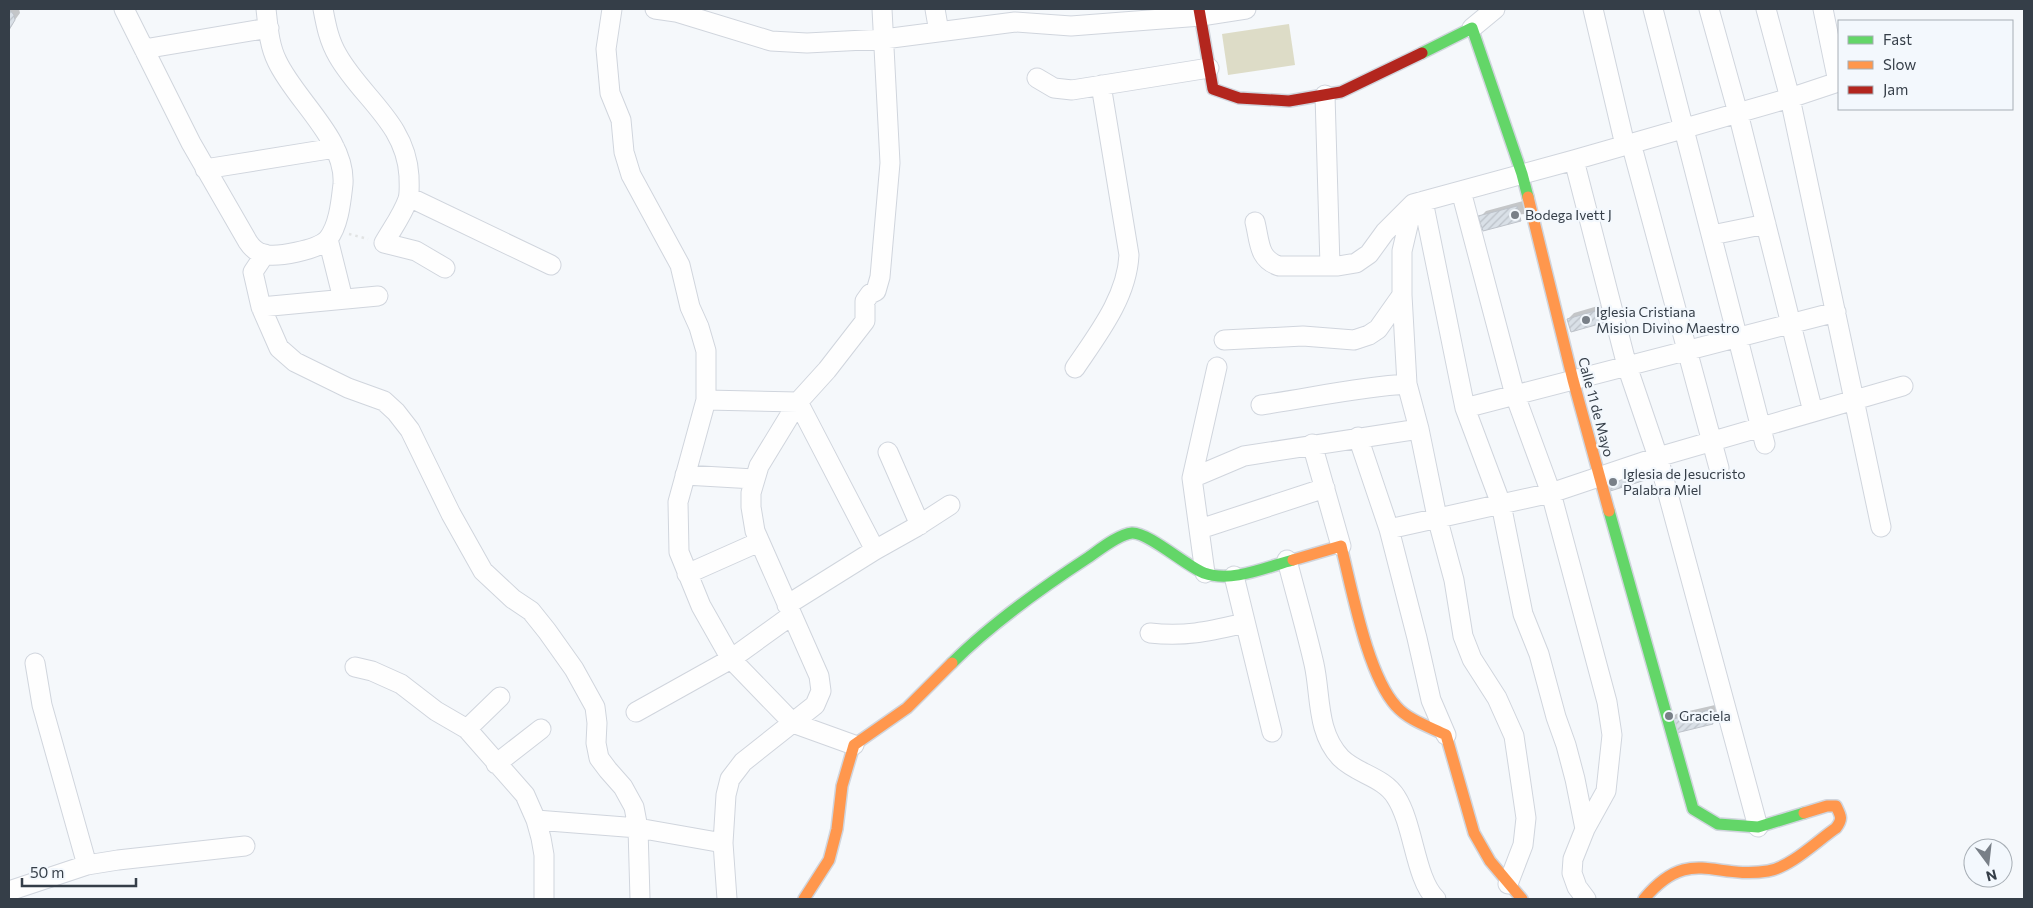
<svg xmlns="http://www.w3.org/2000/svg" width="2033" height="908" font-family="Commissioner,sans-serif">
<style>
.park{fill:#dddcc7}
.shadow{fill:#0003}
.building{fill:url(#building-hatch);stroke:#bec3ca}
.lines{fill:none;stroke-linecap:round;stroke-linejoin:round}
.street-casing{stroke:#d0d5dd;stroke-width:21}
.fast-casing{stroke:#d0d5dd;stroke-width:14}
.slow-casing{stroke:#d0d5dd;stroke-width:14}
.jam-casing{stroke:#d0d5dd;stroke-width:14}
.path{stroke:#e1e3e3;stroke-width:2.5;stroke-dasharray:2.5 4;stroke-linecap:butt}
.street{stroke:#fefefe;stroke-width:19}
.fast{stroke:#63d668;stroke-width:11}
.slow{stroke:#ff974d;stroke-width:11}
.jam{stroke:#b3261e;stroke-width:11}
.poi-dot{fill:#787f87;stroke:#f3f8fd;stroke-width:2}
.labels{text-anchor:middle;stroke-width:4.5;stroke-linejoin:round;paint-order:stroke}
.poi-label{font-size:14px;fill:#353e48;stroke:#f3f8fd;text-anchor:start}
.street-label{font-size:14px;fill:#353e48;stroke:#f3f8fd}
</style>
<defs>
<pattern id="building-hatch" width="6" height="6" patternUnits="userSpaceOnUse" patternTransform="scale(1.25)"><rect width="6" height="6" fill="#d9e0e7"/><path d="M-1 1l2-2M0 6l6-6M5 7l2-2" fill="none" stroke="#bbc1c8"/></pattern>
</defs>
<rect width="100%" height="100%" fill="#f5f8fb"/>
<path class="park" d="M 1289,24 L 1295,65 L 1228,75 L 1222,34 Z"/>
<path class="shadow" d="M 9,9 L 19,9 L 20,13 L 9,28 Z
M 1523,201 L 1527,214 L 1480,217 L 1486,211 Z
M 1608,303 L 1611,315 L 1605,321 L 1568,319 L 1574,313 Z
M 1654,458 L 1658,471 L 1652,477 L 1608,490 Z
M 1715,705 L 1718,716 L 1712,722 L 1670,720 L 1676,714 Z"/>
<path class="building" d="M 9,9 L 14,15 L 15,20 L 9,30 Z
M 1517,206 L 1521,221 L 1483,231 L 1478,216 Z
M 1602,309 L 1606,322 L 1571,332 L 1567,319 Z
M 1648,464 L 1652,478 L 1607,492 L 1603,477 Z
M 1709,710 L 1713,724 L 1672,734 L 1669,720 Z"/>
<g class="lines">
<defs>
<path id="street" d="M 124,9 L 191,143 L 248,242 C 252,248 256,252 263,254 C 276,258 318,250 328,239 C 339,225 341,201 343,184 C 346,139 295,100 277,61 C 269,45 268,26 266,9
M 323,9 C 326,25 329,41 338,56 C 362,98 406,123 409,176 C 409,183 410,192 408,199 C 403,214 392,229 384,243 L 416,251 L 445,268
M 612,9 L 606,49 L 610,93 L 621,120 L 624,152 L 631,175 L 680,265 L 690,307 L 699,327 L 706,351 L 706,400 L 678,502 L 679,552 L 701,606 L 731,659 L 793,723 L 854,745
M 655,9 L 676,12 L 771,41 L 807,43 L 884,39 L 1015,22 L 1071,26 L 1201,16 L 1246,9
M 935,9 L 939,32
M 1593,9 L 1625,145
M 1653,9 L 1765,444
M 1709,9 L 1738,113 L 1813,412
M 1766,9 L 1790,98 L 1881,527
M 1472,28 L 1495,9
M 144,49 L 269,28
M 1037,78 L 1054,88 L 1072,90 L 1209,68
M 1325,95 L 1330,266
M 1631,143 L 1719,468
M 1574,160 L 1627,366 L 1658,457 L 1758,827
M 205,169 L 335,148
M 1461,191 L 1515,395 L 1551,493 L 1607,702 L 1612,735 L 1606,791 L 1585,829 L 1573,859 L 1572,873 L 1577,887 L 1586,899
M 409,197 L 551,265
M 1423,201 L 1465,408 L 1501,504 L 1523,614 L 1539,654 L 1556,717 L 1566,745 L 1575,779 L 1585,829
M 1413,204 L 1402,251 L 1402,295 L 1407,384 L 1419,429 L 1437,517 L 1454,580 L 1463,636 L 1472,659 L 1497,698 L 1514,736 L 1526,818 L 1523,845 L 1508,884
M 1255,222 C 1260,242 1258,259 1279,266 L 1338,266 L 1356,263 L 1369,254 L 1385,232 L 1413,204 L 1574,160 L 1790,98 L 1838,82 L 1823,9
M 1712,235 L 1766,224
M 328,239 L 343,299
M 265,254 L 253,272 L 261,307 L 279,348 L 295,362 L 348,388 L 384,401 L 396,412 L 410,430 L 451,514 L 483,571 L 513,599 L 531,611 L 547,631 L 574,669 L 595,707 L 597,723 L 596,743 L 599,758 L 608,770 L 623,787 L 634,807 L 638,828 L 640,899
M 261,307 L 378,296
M 1224,340 L 1303,336 L 1354,340 L 1369,335 L 1378,329 L 1402,295
M 1075,368 C 1098,334 1127,297 1129,255 L 1101,85
M 706,400 L 798,402
M 798,402 L 875,550
M 1261,405 C 1310,398 1358,387 1407,384
M 1465,408 L 1836,312
M 1358,437 L 1389,529 L 1417,638 L 1431,700 L 1446,735
M 1312,444 L 1341,546
M 888,452 L 920,525
M 685,475 L 754,479
M 1192,478 L 1244,456 L 1419,429
M 1200,529 L 1325,488
M 1389,529 L 1551,493 L 1658,457 L 1903,386
M 1287,560 C 1296,595 1306,629 1314,664 C 1321,695 1316,732 1341,758 C 1357,774 1384,777 1396,797 C 1414,825 1415,879 1436,899
M 1205,573 L 1192,478 L 1217,367
M 687,574 L 759,542
M 1234,576 L 1272,732
M 787,605 L 875,550 L 916,527 L 950,505
M 1150,633 C 1187,637 1210,631 1245,623
M 35,663 L 42,705 L 87,865
M 355,667 L 372,671 L 401,684 L 436,711 L 467,729 L 525,795 L 536,820 L 541,838 L 544,855 L 544,899
M 636,712 L 731,659 L 792,615
M 467,729 L 500,697
M 496,764 L 541,729
M 536,820 L 638,828 L 723,843
M 9,891 L 87,865 L 118,860 L 245,846
M 727,899 L 723,843 L 726,795 L 730,779 L 743,762 L 815,705 L 821,691 L 819,676 L 755,531 L 751,507 L 751,493 L 759,466 L 798,402 L 827,370 L 865,321 L 865,301 L 870,294 L 876,291 L 880,277 L 890,163 L 882,9"/>
<path id="fast" d="M 1422,53 L 1472,28 L 1522,174 L 1528,197
M 1609,511 L 1693,809 L 1718,824 L 1758,827 L 1804,813
M 952,663 C 992,623 1040,589 1089,557 C 1099,550 1119,534 1132,533 C 1148,532 1186,566 1204,573 C 1232,583 1266,567 1293,560"/>
<path id="slow" d="M 1528,197 L 1573,380 L 1609,511
M 1293,560 L 1341,546 C 1352,589 1367,674 1396,706 C 1408,720 1430,727 1446,735 L 1474,833 L 1490,861 L 1522,899
M 804,899 L 829,860 L 837,829 L 842,786 L 854,745 L 907,708 L 952,663
M 1644,899 C 1689,845 1714,880 1768,871 C 1791,867 1817,841 1836,828 C 1843,819 1841,816 1836,806 L 1827,806 L 1804,813"/>
<path id="jam" d="M 1199,9 L 1213,89 L 1239,98 L 1289,101 L 1341,92 L 1422,53"/>
</defs>
<use href="#street" class="street-casing"/>
<use href="#fast" class="fast-casing"/>
<use href="#slow" class="slow-casing"/>
<use href="#jam" class="jam-casing"/>
<path class="path" d="M 349,234 L 368,239"/>
<use href="#street" class="street"/>
<use href="#fast" class="fast"/>
<use href="#slow" class="slow"/>
<use href="#jam" class="jam"/>
</g>
<g class="poi-dot">
<circle cx="1515" cy="215" r="5"/>
<circle cx="1586" cy="320" r="5"/>
<circle cx="1613" cy="482" r="5"/>
<circle cx="1669" cy="716" r="5"/>
</g>
<g class="labels">
<g class="poi-label">
<text x="1525" y="220">Bodega Ivett J</text>
<text x="1596" y="317">Iglesia Cristiana<tspan x="1596" dy="16">Mision Divino Maestro</tspan></text>
<text x="1623" y="479">Iglesia de Jesucristo<tspan x="1623" dy="16">Palabra Miel</tspan></text>
<text x="1679" y="721">Graciela</text>
</g>
<g class="street-label">
<text transform="translate(1596 407) rotate(75)" y="5">Calle 11 de Mayo</text>
</g>
</g>
<rect width="2033" height="908" fill="none" stroke="#353e48" stroke-width="20"/>
<rect x="1838" y="20" width="175" height="90" fill="#f3f8fd" stroke="#a7aeb5"/>
<rect x="1848" y="36" width="25" height="8" fill="#63d668" stroke="#a7aeb5"/>
<text x="1883" y="45" font-size="15" fill="#353e48">Fast</text>
<rect x="1848" y="61" width="25" height="8" fill="#ff974d" stroke="#a7aeb5"/>
<text x="1883" y="70" font-size="15" fill="#353e48">Slow</text>
<rect x="1848" y="86" width="25" height="8" fill="#b3261e" stroke="#a7aeb5"/>
<text x="1883" y="95" font-size="15" fill="#353e48">Jam</text>
<g transform="translate(1988 863) rotate(165)"><circle r="24" fill="#f3f8fd" stroke="#a7aeb5"/>
<path d="M0-4L9 19L0 12L-9 19Z" fill="#787f87"/>
<text y="-8" font-size="14" font-weight="bold" text-anchor="middle" fill="#353e48">N</text>
</g>
<path d="M22 878v8h114v-8" fill="none" stroke="#353e48" stroke-width="2.5"/>
<text x="30" y="878" font-size="15" fill="#353e48" stroke="#f3f8fd" stroke-width="4" paint-order="stroke">50 m</text>
</svg>
